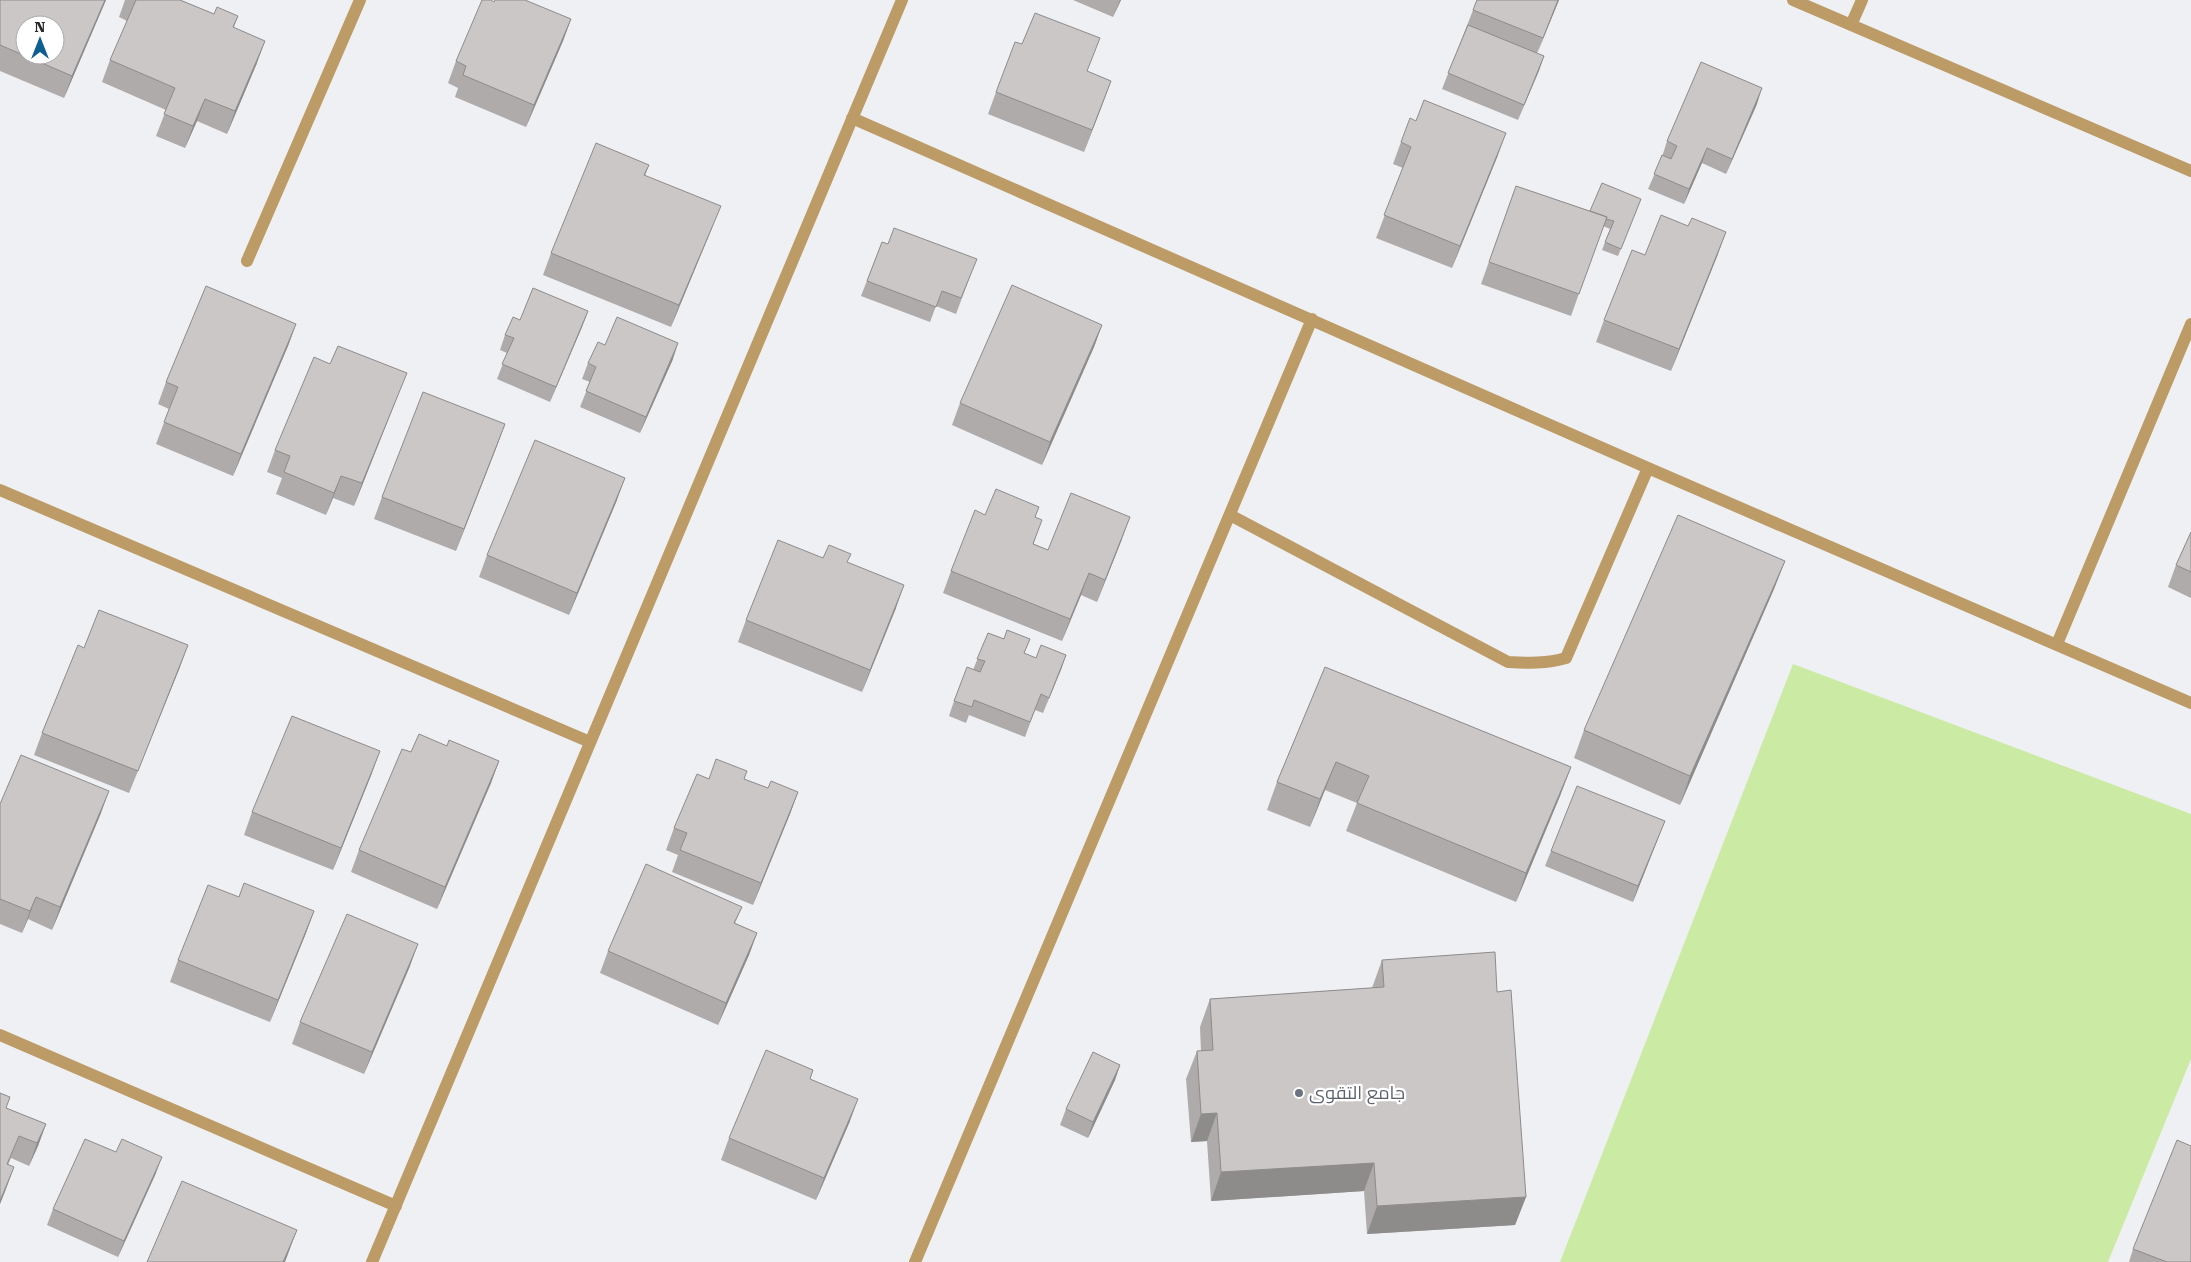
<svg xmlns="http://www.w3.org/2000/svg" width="2191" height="1262" font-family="'Roboto Serif',Cairo,serif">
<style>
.green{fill:#cbeaa4}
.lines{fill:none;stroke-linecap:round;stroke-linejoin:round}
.minor{stroke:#bd9b66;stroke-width:12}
.wall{fill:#afabaa}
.shaded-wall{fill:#8e8b8b}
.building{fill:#cbc7c6;stroke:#8e8b8b;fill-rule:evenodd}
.worship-dot{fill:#6b7280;stroke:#fff;stroke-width:2}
.labels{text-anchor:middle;stroke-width:4.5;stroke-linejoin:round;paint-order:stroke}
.worship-label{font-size:18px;fill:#5b616d;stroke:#fff;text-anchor:start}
</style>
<rect width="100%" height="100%" fill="#eff0f3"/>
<path class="green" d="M 1793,664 L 2191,814 L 2191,1059 L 2108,1262 L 1560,1262 Z"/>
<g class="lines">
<path class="minor" d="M 1793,0 L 2191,171
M 1851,25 L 1862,0
M 852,118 L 1648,468 L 2191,703
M 247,261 L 360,0
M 0,490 L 590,742
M 1230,515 L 1508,662 C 1528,663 1546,664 1566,658 L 1648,468
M 2057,644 L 2191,324
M 0,1035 L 396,1206
M 372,1262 L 902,0
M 915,1262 L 1312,319"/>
</g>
<path class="wall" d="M 0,0 L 106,0 L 64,98 L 0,71 Z
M 125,0 L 180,0 L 214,14 L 238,16 L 234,27 L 257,63 L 227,134 L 197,121 L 185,148 L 156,136 L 166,110 L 102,82 L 110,60 L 127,21 L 119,17 Z
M 1073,0 L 1121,0 L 1113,17 Z
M 1477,0 L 1559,0 L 1537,53 L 1544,56 L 1518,120 L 1442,89 Z
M 494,2 L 571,19 L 563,41 L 526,127 L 455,97 L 458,88 L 448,83 L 456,61 Z
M 1087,71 L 1111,81 L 1084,152 L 988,114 L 996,92 Z
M 1757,104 L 1726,174 L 1702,163 L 1684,204 L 1648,189 L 1662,157 L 1667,141 Z
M 1401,142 L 1498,155 L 1452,268 L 1376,238 L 1403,168 L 1393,164 Z
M 649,165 L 645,176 L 712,228 L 671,327 L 543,275 L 551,253 Z
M 1516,186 L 1590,211 L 1641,199 L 1618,256 L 1602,250 L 1610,229 L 1603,226 L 1571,316 L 1481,284 Z
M 882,242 L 971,274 L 956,314 L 936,306 L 930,322 L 861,296 Z
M 1718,254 L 1671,371 L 1596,342 L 1604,320 L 1645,255 Z
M 588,311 L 582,327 L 550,402 L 497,379 L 507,353 L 500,350 L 505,335 L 520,320 Z
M 296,324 L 288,346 L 233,476 L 156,444 L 169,409 L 158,404 L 166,382 Z
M 1102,325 L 1094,347 L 1042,465 L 952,425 L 960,403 Z
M 605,345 L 673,359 L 640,433 L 580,407 L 590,382 L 582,379 L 588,363 Z
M 398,395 L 354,506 L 333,498 L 326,515 L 276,494 L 282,478 L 267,472 L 275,450 Z
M 505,424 L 456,551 L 374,519 L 382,497 Z
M 617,500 L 569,615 L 479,577 L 487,555 Z
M 985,515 L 1035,517 L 1034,544 L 1048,550 L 1122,539 L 1097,602 L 1081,595 L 1062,641 L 943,593 L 951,571 Z
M 2191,532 L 2191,598 L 2168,587 L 2176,565 Z
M 823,558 L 847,562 L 896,608 L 862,692 L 738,642 L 746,620 Z
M 1785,561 L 1774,589 L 1680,805 L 1574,758 L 1584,730 Z
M 988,633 L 1004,639 L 1030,639 L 1024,654 L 1036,658 L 1066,655 L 1043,713 L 1035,710 L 1025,737 L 969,715 L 966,723 L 949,716 L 954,701 L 973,670 Z
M 84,648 L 180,667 L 129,793 L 34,755 L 42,733 Z
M 1325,667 L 1571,767 L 1560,796 L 1516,902 L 1346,831 L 1357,803 L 1325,790 L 1310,827 L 1267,810 L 1277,782 Z
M 447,746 L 499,761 L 491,783 L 437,909 L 351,872 L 359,850 L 411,752 Z
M 372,773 L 333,870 L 244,835 L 252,812 Z
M 709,779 L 744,779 L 768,788 L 798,792 L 790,814 L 753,905 L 672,872 L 678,855 L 666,850 L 674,828 Z
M 0,804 L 101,813 L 52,930 L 28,919 L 22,933 L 0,924 Z
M 1659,836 L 1633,902 L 1545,866 L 1551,851 Z
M 239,897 L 314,911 L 306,933 L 270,1022 L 170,982 L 178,960 Z
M 742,907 L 735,923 L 757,933 L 749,955 L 718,1025 L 600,973 L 608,951 Z
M 1382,960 L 1497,992 L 1526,1197 L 1515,1225 L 1367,1234 L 1364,1191 L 1211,1201 L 1207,1141 L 1191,1142 L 1186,1079 L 1197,1051 L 1201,1051 L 1200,1027 L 1210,999 L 1372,988 Z
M 410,966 L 364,1074 L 292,1044 L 300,1022 Z
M 1120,1065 L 1115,1080 L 1088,1138 L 1060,1125 L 1066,1109 Z
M 810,1079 L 850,1121 L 816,1200 L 721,1160 L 729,1138 Z
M 0,1093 L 6,1108 L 46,1124 L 38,1146 L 29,1166 L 11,1158 L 8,1165 L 14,1167 L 0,1204 Z
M 116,1152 L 156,1173 L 118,1257 L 47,1225 L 53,1209 Z
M 2133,1249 L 2191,1262 L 2129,1262 Z"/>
<path class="shaded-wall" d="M 105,0 L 106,0 L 64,98 L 72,76 Z
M 1120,0 L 1121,0 L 1113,17 Z
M 1558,0 L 1559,0 L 1537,54 L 1543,38 Z
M 571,19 L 563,41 L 526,127 L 534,105 Z
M 265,41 L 257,63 L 227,134 L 235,111 Z
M 1544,56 L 1539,71 L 1518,120 L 1524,105 Z
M 1111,81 L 1103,103 L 1084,152 L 1092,130 Z
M 1762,88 L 1757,104 L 1726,174 L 1732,159 Z
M 205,99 L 197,121 L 185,148 L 193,126 Z
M 1506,133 L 1498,155 L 1452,268 L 1460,246 Z
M 1707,148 L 1702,163 L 1684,204 L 1689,189 Z
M 721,206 L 712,228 L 671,327 L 679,305 Z
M 1726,232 L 1718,254 L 1671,371 L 1679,349 Z
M 588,311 L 582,327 L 550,402 L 556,387 Z
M 296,324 L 288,346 L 233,476 L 241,454 Z
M 1102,325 L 1094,347 L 1042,465 L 1050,442 Z
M 678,343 L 673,359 L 640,433 L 646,417 Z
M 407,373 L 398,395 L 354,506 L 362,483 Z
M 505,424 L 497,446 L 456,551 L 464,529 Z
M 341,476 L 333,498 L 326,515 L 334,493 Z
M 625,478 L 617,500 L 569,615 L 577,593 Z
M 1130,517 L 1122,539 L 1097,602 L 1105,580 Z
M 1785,561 L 1774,589 L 1680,805 L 1690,776 Z
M 1089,573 L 1081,595 L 1062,641 L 1070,619 Z
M 904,585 L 896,608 L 862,692 L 870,670 Z
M 188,645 L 180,667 L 129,793 L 138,771 Z
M 1066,655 L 1061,670 L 1043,713 L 1049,698 Z
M 380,751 L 372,773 L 333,870 L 341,848 Z
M 499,761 L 491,783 L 437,909 L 445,887 Z
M 1336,762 L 1325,790 L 1310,827 L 1320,799 Z
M 1571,767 L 1560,796 L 1516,902 L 1526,873 Z
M 109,791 L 101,813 L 52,930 L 60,907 Z
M 798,792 L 790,814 L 753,905 L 761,883 Z
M 1665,821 L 1659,836 L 1633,902 L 1638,886 Z
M 36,897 L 28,919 L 22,933 L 30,911 Z
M 314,911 L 306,933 L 270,1022 L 278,1000 Z
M 757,933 L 749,955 L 718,1025 L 726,1003 Z
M 418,944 L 410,966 L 364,1074 L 372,1052 Z
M 1120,1065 L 1115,1080 L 1088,1138 L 1093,1122 Z
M 858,1099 L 850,1121 L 816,1200 L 824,1178 Z
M 1217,1113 L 1207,1141 L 1191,1142 L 1201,1114 Z
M 46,1124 L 38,1146 L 29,1166 L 37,1143 Z
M 162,1157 L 156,1173 L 118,1257 L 124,1241 Z
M 1374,1163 L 1364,1191 L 1211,1201 L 1221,1172 Z
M 14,1167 L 6,1189 L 0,1204 L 0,1201 Z
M 1526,1197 L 1515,1225 L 1367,1234 L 1377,1206 Z
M 297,1230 L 285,1262 L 283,1262 Z"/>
<path class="building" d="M 0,0 L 105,0 L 72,76 L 0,45 ZM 25,25 L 55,25 L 55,55 L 25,55 Z
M 136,0 L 180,0 L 214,14 L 217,7 L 238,16 L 233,27 L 265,41 L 235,111 L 205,99 L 193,126 L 164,114 L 175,88 L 110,60 Z
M 482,0 L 491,0 L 494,2 L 495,0 L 525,0 L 571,19 L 534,105 L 463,75 L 466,66 L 456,61 Z
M 1477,0 L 1558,0 L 1543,38 L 1473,10 Z
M 1035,13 L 1100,38 L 1087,71 L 1111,81 L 1092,130 L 996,92 L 1015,42 L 1022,44 Z
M 1468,25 L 1544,56 L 1524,105 L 1448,73 Z
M 1701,62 L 1762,88 L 1732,159 L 1707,148 L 1689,189 L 1654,174 L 1662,155 L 1671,159 L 1677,146 L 1667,141 Z
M 1424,100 L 1506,133 L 1460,246 L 1384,215 L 1411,147 L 1401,142 L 1410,118 L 1416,121 Z
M 596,143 L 649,165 L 644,175 L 721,206 L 679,305 L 551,253 Z
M 1602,183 L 1641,199 L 1621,249 L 1605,242 L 1614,221 L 1606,219 L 1607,217 L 1590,211 Z
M 1516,186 L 1607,217 L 1579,294 L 1489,262 Z
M 1661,215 L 1688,226 L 1692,218 L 1726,232 L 1679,349 L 1604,320 L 1632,250 L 1645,255 Z
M 894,228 L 977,259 L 961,298 L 942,291 L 936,307 L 867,281 L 882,242 L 888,244 Z
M 1012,285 L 1102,325 L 1050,442 L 960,403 Z
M 206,286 L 296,324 L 241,454 L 164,422 L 178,387 L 166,382 Z
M 533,288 L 588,311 L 556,387 L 502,364 L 514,338 L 505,335 L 513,317 L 520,320 Z
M 617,317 L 678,343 L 646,417 L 586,391 L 596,367 L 588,363 L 598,342 L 605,345 Z
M 338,346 L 407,373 L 362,483 L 341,476 L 334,493 L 284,472 L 290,456 L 275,450 L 314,357 L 330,364 Z
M 423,392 L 505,424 L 464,529 L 382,497 Z
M 535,440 L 625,478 L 577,593 L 487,555 Z
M 996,489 L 1039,507 L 1035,517 L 1042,520 L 1033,544 L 1048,550 L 1071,493 L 1130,517 L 1105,580 L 1089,573 L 1070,619 L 951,571 L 975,510 L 985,515 Z
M 1678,515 L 1785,561 L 1690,776 L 1584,730 Z
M 2191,532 L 2191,572 L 2176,565 Z
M 778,540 L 823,558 L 829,545 L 851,554 L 847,562 L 904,585 L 870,670 L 746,620 Z
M 99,610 L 188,645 L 138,771 L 42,733 L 78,645 L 84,648 Z
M 1007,630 L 1030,639 L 1024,653 L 1036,658 L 1041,645 L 1066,655 L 1049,698 L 1041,694 L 1030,722 L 974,700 L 972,707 L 954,701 L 967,667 L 980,672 L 985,661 L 977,659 L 988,633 L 1004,639 Z
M 1325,667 L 1571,767 L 1526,873 L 1357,803 L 1369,776 L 1336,762 L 1320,799 L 1277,782 Z
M 292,716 L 380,751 L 341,848 L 252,812 Z
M 419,734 L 447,746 L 449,740 L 499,761 L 445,887 L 359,850 L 402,749 L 411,752 Z
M 21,755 L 109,791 L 60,907 L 36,897 L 30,911 L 0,899 L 0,804 Z
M 716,759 L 747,771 L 744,779 L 768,788 L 771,781 L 798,792 L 761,883 L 680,850 L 687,833 L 674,828 L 697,774 L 709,779 Z
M 1577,786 L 1665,821 L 1638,886 L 1551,851 Z
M 646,864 L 742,907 L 734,923 L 757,933 L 726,1003 L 608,951 Z
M 244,883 L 314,911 L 278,1000 L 178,960 L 208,885 L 239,897 Z
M 347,914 L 418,944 L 372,1052 L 300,1022 Z
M 1495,952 L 1497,992 L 1511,990 L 1526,1197 L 1377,1206 L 1374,1163 L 1221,1172 L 1217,1113 L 1201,1114 L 1197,1051 L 1213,1050 L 1210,999 L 1384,987 L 1382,960 Z
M 766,1050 L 813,1070 L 810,1079 L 858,1099 L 824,1178 L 729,1138 Z
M 1093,1052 L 1120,1065 L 1093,1122 L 1066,1109 Z
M 0,1093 L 10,1097 L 6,1108 L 46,1124 L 37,1143 L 19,1136 L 7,1164 L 14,1167 L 0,1201 Z
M 85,1139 L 116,1152 L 122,1139 L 162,1157 L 124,1241 L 53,1209 Z
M 2177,1140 L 2191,1146 L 2191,1262 L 2167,1262 L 2133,1249 Z
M 182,1181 L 297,1230 L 283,1262 L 147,1262 Z"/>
<circle class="worship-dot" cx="1299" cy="1093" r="5"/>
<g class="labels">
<g class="worship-label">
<text x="1309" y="1099">جامع التقوى</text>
</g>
</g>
<g transform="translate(40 40)"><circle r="24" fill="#ffffff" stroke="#a9a9a9"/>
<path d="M0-4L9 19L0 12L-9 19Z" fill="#0f5e91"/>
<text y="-8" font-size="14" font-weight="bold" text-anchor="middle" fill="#272728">N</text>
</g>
</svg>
